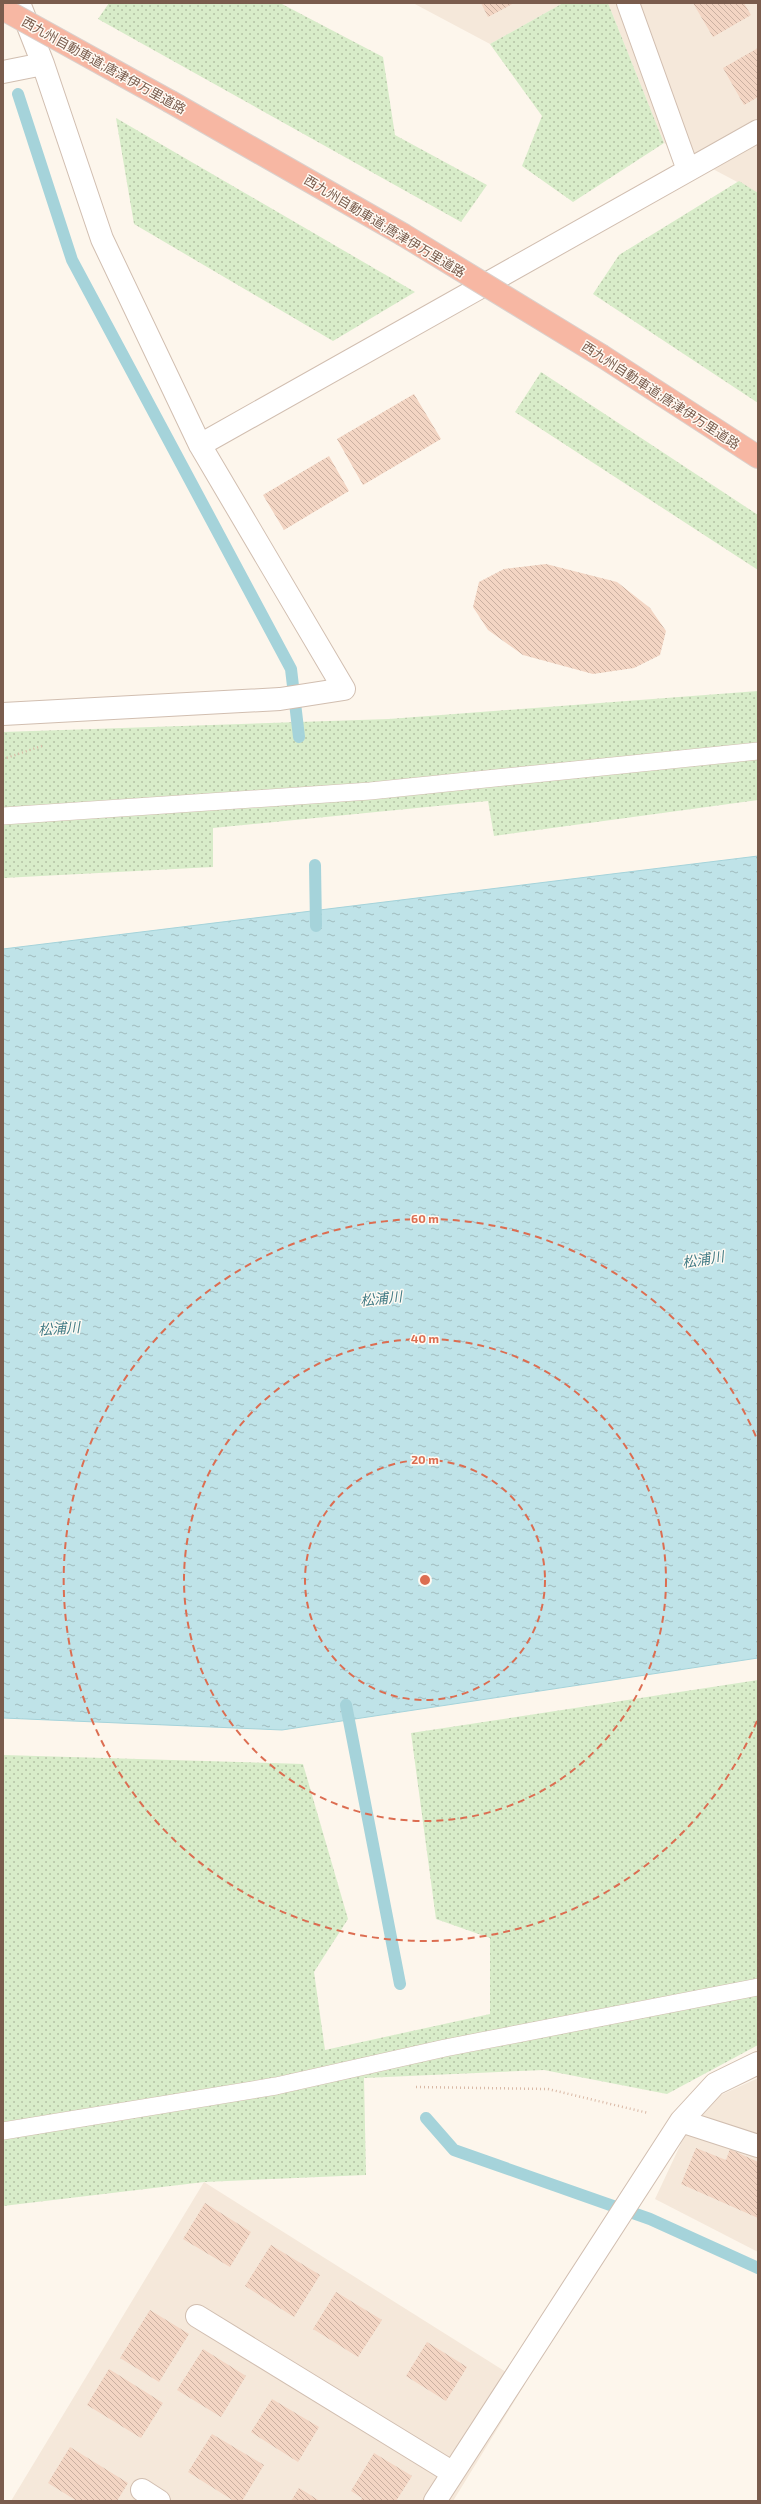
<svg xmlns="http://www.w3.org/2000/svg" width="761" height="2504" font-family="'Exo 2','Noto Sans JP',sans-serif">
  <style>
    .residential { fill: #f5e8da }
    .grass { fill: url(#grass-dots) }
    .water { fill: url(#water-ripples); stroke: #a5d3da }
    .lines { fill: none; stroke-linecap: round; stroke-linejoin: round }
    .stream { stroke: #a5d3da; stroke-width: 12 }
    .building { fill: url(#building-back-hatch) }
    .service-casing { stroke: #d1beb0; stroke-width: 18 }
    .minor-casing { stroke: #d1beb0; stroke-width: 24 }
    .motorway-casing { stroke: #dad1cd; stroke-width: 24 }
    .path { stroke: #d9b8a5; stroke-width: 2.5; stroke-dasharray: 1 3; stroke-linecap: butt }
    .service { stroke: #fff; stroke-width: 17 }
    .minor { stroke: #fff; stroke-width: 22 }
    .motorway { stroke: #f7b7a3; stroke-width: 22 }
    .motorway-bridge-casing { stroke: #dad1cd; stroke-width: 24; stroke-linecap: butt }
    .motorway-bridge { stroke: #f7b7a3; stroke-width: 22 }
    .ring { fill: none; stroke: #dc6d51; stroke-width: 2; stroke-dasharray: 7 5 }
    .labels { text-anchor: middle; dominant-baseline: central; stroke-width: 3; stroke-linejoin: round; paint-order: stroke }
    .street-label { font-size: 13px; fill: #7a5c4d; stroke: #fffaf3 }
    .water-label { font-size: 14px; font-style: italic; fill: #437c86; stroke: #fffaf3 }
    .centre { fill: #dc6d51; stroke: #fffaf3; stroke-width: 2 }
    .ring-label { font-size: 12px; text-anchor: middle; font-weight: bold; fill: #dc6d51; stroke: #fffaf3; stroke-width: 3; stroke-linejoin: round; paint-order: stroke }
  </style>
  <defs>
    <pattern id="grass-dots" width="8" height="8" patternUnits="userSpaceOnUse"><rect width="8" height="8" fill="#d8ecc9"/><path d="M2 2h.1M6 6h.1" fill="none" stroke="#b4c2a5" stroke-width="1.8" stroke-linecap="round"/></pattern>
    <pattern id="water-ripples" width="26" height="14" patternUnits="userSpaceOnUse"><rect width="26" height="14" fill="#bfe3e8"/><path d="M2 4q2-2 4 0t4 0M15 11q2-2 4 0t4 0" fill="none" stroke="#a0bbbe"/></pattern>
    <pattern id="building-back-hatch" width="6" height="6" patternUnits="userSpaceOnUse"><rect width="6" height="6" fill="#f3d5c3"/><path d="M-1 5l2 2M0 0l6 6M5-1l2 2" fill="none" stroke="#cab0a1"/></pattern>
  </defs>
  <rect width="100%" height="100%" fill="#fdf6ec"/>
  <path class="residential" d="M413 3H563L490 44Z
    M608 3H758V193L664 143Z
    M758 2078V2252L655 2199 699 2105Z
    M204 2182 525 2384 453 2501H11Z"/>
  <path class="grass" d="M109 3H280L383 57 395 135 487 185 461 222 98 19Z
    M563 3H608L664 143 573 202 522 166 542 116 490 44Z
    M116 118 415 292 333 341 134 224Z
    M739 181 758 193V403L593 294 619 255Z
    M541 372 758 515V570L515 412Z
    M758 691V800L494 836 488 801 213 828V867L3 878V732L389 719Z
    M758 1680V2045L667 2094 544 2070 364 2078 366 2175 204 2182 3 2206V1755L303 1764 348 1919 314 1972 325 2050 490 2014V1938L436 1919 411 1733Z"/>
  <path class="water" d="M758 856V1658L282 1730 3 1718V949Z"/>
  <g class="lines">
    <path class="stream" d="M18 94 72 260 291 669 299 737
      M315 865 316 926
      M346 1705 400 1984
      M426 2118 454 2150 650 2219 758 2268"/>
  </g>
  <path class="building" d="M481 3H514L488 17Z
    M693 3H744L751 15 713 37Z
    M758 48V97L744 105 723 68Z
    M414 394 441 439 363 485 337 439Z
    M329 456 349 491 284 530 263 495Z
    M546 564 617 582 650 608 666 631 660 655 634 668 593 674 523 655 488 630 473 607 479 582 504 569Z
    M696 2148 726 2160 730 2149 758 2162V2218L681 2184Z
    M205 2203 251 2232 230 2267 183 2239Z
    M271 2245 320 2275 294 2317 245 2286Z
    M336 2292 382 2320 358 2357 313 2329Z
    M150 2310 189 2334 159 2382 120 2358Z
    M427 2342 467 2367 446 2401 406 2376Z
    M203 2349 246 2376 221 2417 177 2390Z
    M109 2369 163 2403 141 2438 87 2405Z
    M272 2399 319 2427 298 2462 251 2432Z
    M212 2434 264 2465 242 2501H234L188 2472Z
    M70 2447 128 2483 117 2501H77L48 2483Z
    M374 2453 412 2476 396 2501H360L362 2498 351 2491Z
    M299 2488 320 2501H291Z"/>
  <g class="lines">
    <g class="service-casing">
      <path id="service" d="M3 816 370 791 758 751
        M3 2131 276 2086 445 2048 758 1987"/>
    </g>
    <g class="minor-casing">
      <path id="minor" d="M628 3 688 170
        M3 72 43 64
        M200 445 758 131
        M3 714 280 699 344 689 200 445 102 239 43 64 19 3
        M681 2121 758 2146
        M197 2316 453 2473
        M142 2490 159 2501
        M435 2501 681 2121 715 2084 758 2063"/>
    </g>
    <g class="motorway-casing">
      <path id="motorway" d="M171 102 402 234
        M602 356 758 457"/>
    </g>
    <path class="path" d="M3 759 42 746
      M416 2087 548 2089 648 2113"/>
    <use href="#service" class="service"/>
    <use href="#minor" class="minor"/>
    <use href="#motorway" class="motorway"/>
    <g class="motorway-bridge-casing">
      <path id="motorway-bridge" d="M3 9 171 102
        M402 234 602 356"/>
    </g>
    <use href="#motorway-bridge" class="motorway-bridge"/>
  </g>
  <g class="ring">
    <circle cx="425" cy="1580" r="120"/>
    <circle cx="425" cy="1580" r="241"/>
    <path d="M757 1721A361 361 0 1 1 757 1439"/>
  </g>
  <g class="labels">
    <g class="street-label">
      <text transform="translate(104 65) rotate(29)">西九州自動車道;唐津伊万里道路</text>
      <text transform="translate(385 226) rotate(31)">西九州自動車道;唐津伊万里道路</text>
      <text transform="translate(661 395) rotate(33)">西九州自動車道;唐津伊万里道路</text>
    </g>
    <g class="water-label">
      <text transform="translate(703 1259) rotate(-9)">松浦川</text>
      <text transform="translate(381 1298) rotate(-6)">松浦川</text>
      <text transform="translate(59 1328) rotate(-4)">松浦川</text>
    </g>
  </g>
  <circle cx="425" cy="1580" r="6" class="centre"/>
  <g class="ring-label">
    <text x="425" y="1223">60 m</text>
    <text x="425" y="1343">40 m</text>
    <text x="425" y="1464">20 m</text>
  </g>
  <rect width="761" height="2504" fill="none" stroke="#7a5c4d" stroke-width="8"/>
</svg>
